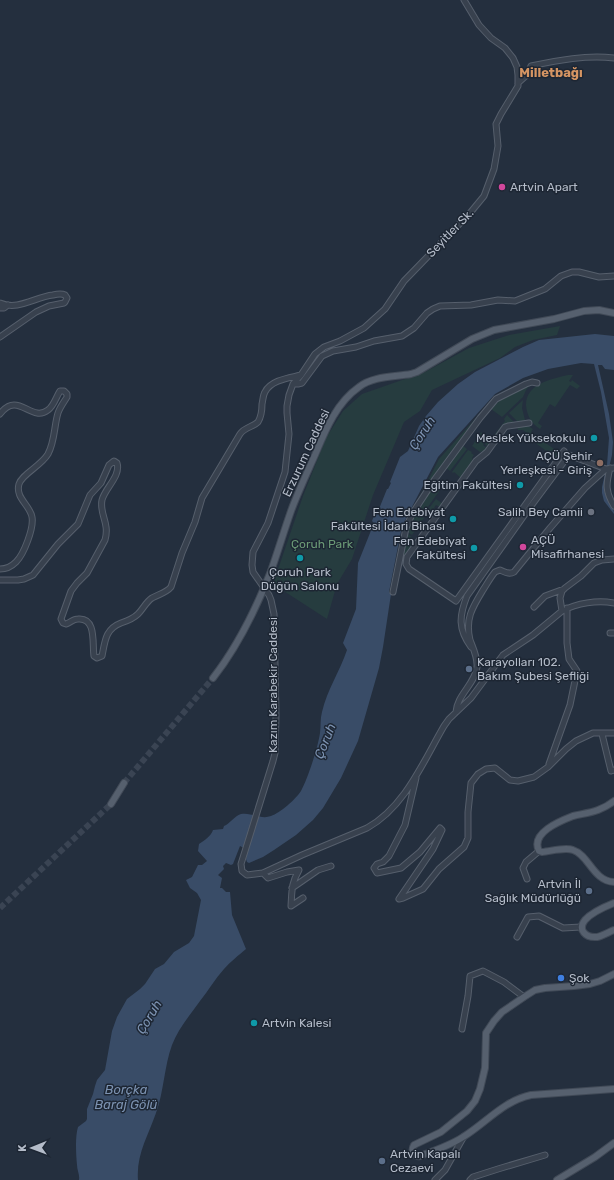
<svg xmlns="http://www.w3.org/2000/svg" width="614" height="1180" font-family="Rubik,sans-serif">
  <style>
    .green { fill: #263c3f }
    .water { fill: #394c67 }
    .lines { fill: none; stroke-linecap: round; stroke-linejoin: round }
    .major-tunnel { stroke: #3a4453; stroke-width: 6; stroke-dasharray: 6 3; stroke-linecap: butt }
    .minor-casing { stroke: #565f6c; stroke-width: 7 }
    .major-casing { stroke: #414a57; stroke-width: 8 }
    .minor { stroke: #38414e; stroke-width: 5 }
    .major { stroke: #56606e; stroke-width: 6 }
    .hotel-dot { fill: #d1479c; stroke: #1d2633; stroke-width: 1.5 }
    .culture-dot { fill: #0f9aa8; stroke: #1d2633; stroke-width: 1.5 }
    .education-dot { fill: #8d6e63; stroke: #1d2633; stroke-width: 1.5 }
    .worship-dot { fill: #6b7280; stroke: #1d2633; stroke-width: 1.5 }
    .service-dot { fill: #5c6f8a; stroke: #1d2633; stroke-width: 1.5 }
    .shop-dot { fill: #3f7fe0; stroke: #1d2633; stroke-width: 1.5 }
    .labels { text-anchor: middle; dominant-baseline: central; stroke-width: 3; stroke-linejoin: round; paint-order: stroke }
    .poi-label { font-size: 12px; fill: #b4bcc9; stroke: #1d2633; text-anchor: end }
    .street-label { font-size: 12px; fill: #b4bcc9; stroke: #1d2633 }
    .park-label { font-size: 12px; fill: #6b9a76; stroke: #1d2633 }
    .neighbourhood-label { font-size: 13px; font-weight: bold; fill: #d59563; stroke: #1d2633 }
    .water-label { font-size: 13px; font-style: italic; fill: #7c92b1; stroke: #1d2633 }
  </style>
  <rect width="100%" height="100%" fill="#242f3e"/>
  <path class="green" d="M560 326 557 335 533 340 515 347 500 358 432 390 420 411 404 422 373 495 352 559 337 584 327 619 273 584 303 496 326 438 343 411 362 394 425 372 469 348 509 335Z
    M568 375H573L569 381 571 382 572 380 580 386 577 389 570 385 555 407 550 404 538 423 542 426 540 429C531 423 527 416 526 405 526 384 551 379 568 375Z
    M530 385 526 390 523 397 502 417 491 409C502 397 515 390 530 385Z
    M523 400 522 408 525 420V421L518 422 509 413Z
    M483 410 417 502 439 459Z
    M507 415 515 423 505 425 487 446 485 444 489 438 491 439 505 421 504 419Z
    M528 426 533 429 531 432 536 436 532 441 527 437V433L523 430H518L517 427Z
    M481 432 488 438 483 445 487 448 484 451 480 452 472 446Z
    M537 437 560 453 556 459 552 456V455L534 442Z
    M462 445 467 449 450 471 446 468Z
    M468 450 472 452 471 453 474 455 472 458 473 461 461 478 454 472 453 473 452 472Z
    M433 485 440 490 425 511 419 506Z
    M436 499 443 504 440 507 436 505 434 508 438 511 434 517 426 512Z
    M416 512 424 518 412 535 406 531Z
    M406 532 416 541 405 557H401Z"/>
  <path class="water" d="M595 334 614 336V370L605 369 602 365H598L609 414 613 442 612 455 604 488C605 500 614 504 614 514L604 501 602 493V487L607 465 609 438 601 392 594 364 581 363 548 369 523 378 495 394 438 457 402 526 389 592 391 594 383 647 379 668 358 741 341 778 323 808 313 820 296 835 274 850 263 857 249 863 247 862 246 859 248 850 240 846 233 864 231 865 226 863 223 866 224 869 218 875 222 878 220 888H222L226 892H230L232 915 246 949C239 955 230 962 224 969 215 979 208 991 200 1001 190 1015 178 1029 172 1045 164 1067 164 1091 156 1113 148 1136 136 1155 138 1180H79C80 1175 77 1170 77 1165 76 1154 75 1137 78 1127L86 1121 87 1119V1109L93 1094 95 1086 97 1080 105 1070 112 1031 117 1017 127 999 140 989 145 984 155 969 164 964 174 952 189 943 194 936 201 900 197 893 190 888 186 880 192 877 198 865H202L207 861 198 851 199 844C205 840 211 836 213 830L223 829 224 826C230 824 234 816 241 814 251 812 261 820 271 816 280 813 296 799 301 791 308 778 318 747 320 733 321 726 320 719 322 712 327 690 340 671 347 650L343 643 356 609 358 563 374 523 372 521 375 513 377 514 387 489H388L391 483 390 482 400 457 408 451 419 426 426 416 438 402 458 384 475 372 523 347 539 340Z"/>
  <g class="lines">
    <path class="major-tunnel" d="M124 783 213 678
      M0 908 111 804"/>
    <g class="minor-casing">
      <path id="minor" d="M464 0 479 25 491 38 505 48 513 58 517 67 518 75V86L501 114 496 124 498 146 494 169 484 196 470 213 404 281 385 309 364 328 340 341 324 347 315 354 301 375 293 384 289 395 287 406V413L289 434 285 472 268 523 253 552 252 565 253 572 269 595 271 600 274 614 276 716 275 753 273 761 241 864 242 871 247 875 263 873 302 855 367 828C405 807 423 762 444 726L449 719 471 698 503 655 533 635 562 611C577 603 597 600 614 603
        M518 83 527 75 531 66C559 60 586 55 614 58
        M0 303C18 311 35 297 53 295 57 294 61 293 65 295L67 298 65 302 64 303 49 306 36 312 0 337
        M0 308H4L8 305
        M293 384H298L302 383 322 356 333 351 356 347 374 341 402 336 414 328 427 313 433 309 440 306 471 305 498 300 515 301 545 289 561 276 572 272H579L599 277 614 276
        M0 414C18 390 31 423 48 410 54 406 56 397 60 391H64L67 394V397C64 402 60 407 58 413 54 426 55 441 48 454 41 466 22 474 19 484 15 498 30 505 32 517 34 528 24 554 16 562 12 566 6 569 0 569
        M529 423 508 426 505 427 487 452 476 461 407 557 406 564 409 569 456 601 564 451
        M610 468C606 484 605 491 614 506
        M0 580H18L24 579 33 575 58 544 78 524 90 495 101 483 109 465 114 461 117 463C121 476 105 488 102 500 99 514 110 523 105 540L87 573 77 583 71 591 61 619 63 623 66 624C70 623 73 619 78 619 97 617 92 645 94 656L97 658 102 656C105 642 105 629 121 623 127 621 133 619 138 614 143 609 146 602 152 598 159 594 166 593 171 587L182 553 195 522 202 498 240 434C245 427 253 427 258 422 261 417 262 410 262 404 263 400 263 395 265 392 271 380 289 378 301 375
        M393 592 406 528 412 514 435 479 480 418 496 399 526 384 532 382 537 383
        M534 607 545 596 564 589
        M562 611 560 598 562 591 565 588 581 576 594 563 602 560 614 559
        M610 633H614
        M471 647C458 629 459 616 467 596L528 510 569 455 606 469
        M456 712C457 695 475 684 477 667 478 658 473 648 470 640 465 619 472 608 483 590 487 584 490 578 495 572L500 570C505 572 509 575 514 572L550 528 585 488 606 469 614 468
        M602 734 611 771 614 770
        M549 764 570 705 577 671 569 659 567 643V608
        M416 778 405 825 389 856 383 862 377 864 374 868 377 873 401 868 420 852 440 828 442 830 433 849 399 899 403 898 423 889 439 869 464 847 468 838V812L471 783 478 774 486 769 495 768 510 780 518 781 534 777 548 767 566 749 576 741 593 733H614
        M263 873 268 878 287 872 299 870C291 884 292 891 291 906L303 898
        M527 879 523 868 526 862 539 851
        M292 888 318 870 331 866
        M517 937 528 917 539 916 563 928 581 927
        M462 1029 468 996 470 976 483 971 504 982 524 997
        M435 1180 445 1170 463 1138
        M470 1180 473 1177 498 1169 545 1155"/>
    </g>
    <g class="major-casing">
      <path id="major" d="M213 678C238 646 256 609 271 571 278 551 284 531 291 511 298 492 307 473 315 455 325 431 336 403 359 387 373 376 394 377 411 374L417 372 472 339 494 330 554 319 584 311 599 310 614 313
        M614 801C609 805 603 808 598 810 590 813 581 814 573 816 560 821 530 833 539 851L542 852C552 851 565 847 573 850 589 855 593 881 614 882
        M111 804 124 783
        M614 903C604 907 592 912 585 920 577 930 586 938 597 937 602 936 609 932 614 930
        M614 974 600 981 590 984 574 986 545 988 535 990 524 997 502 1012 494 1021 486 1033 485 1068 480 1089 475 1101 467 1111 441 1132 414 1145C411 1150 413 1157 420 1156 434 1151 451 1145 463 1137 486 1123 503 1101 531 1095L614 1089
        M557 1180 595 1157 614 1143"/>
    </g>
    <use href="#minor" class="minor"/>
    <use href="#major" class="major"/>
  </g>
  <g class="hotel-dot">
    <circle cx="502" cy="187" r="4"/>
    <circle cx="523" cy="547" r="4"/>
  </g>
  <g class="culture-dot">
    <circle cx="594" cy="438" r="4"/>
    <circle cx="520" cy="485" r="4"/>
    <circle cx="453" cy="519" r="4"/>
    <circle cx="474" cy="548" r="4"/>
    <circle cx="300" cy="558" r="4"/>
    <circle cx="254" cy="1023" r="4"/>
  </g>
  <circle class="education-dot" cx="600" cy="463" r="4"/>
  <circle class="worship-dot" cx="591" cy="512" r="4"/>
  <g class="service-dot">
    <circle cx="469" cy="669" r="4"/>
    <circle cx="589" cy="891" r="4"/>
    <circle cx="382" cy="1161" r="4"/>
  </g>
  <circle class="shop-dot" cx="561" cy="978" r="4"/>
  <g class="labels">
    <g class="poi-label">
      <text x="510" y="187" text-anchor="start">Artvin Apart</text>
      <text x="586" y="438">Meslek Yüksekokulu</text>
      <text x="592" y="456">AÇÜ Şehir<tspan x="592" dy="14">Yerleşkesi - Giriş</tspan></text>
      <text x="512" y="485">Eğitim Fakültesi</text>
      <text x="445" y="512">Fen Edebiyat<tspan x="445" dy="14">Fakültesi İdari Binası</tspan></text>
      <text x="583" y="512">Salih Bey Camii</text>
      <text x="531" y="540" text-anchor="start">AÇÜ<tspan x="531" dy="14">Misafirhanesi</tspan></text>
      <text x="466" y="541">Fen Edebiyat<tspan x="466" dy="14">Fakültesi</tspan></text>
      <text x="300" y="572" text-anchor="middle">Çoruh Park<tspan x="300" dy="14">Düğün Salonu</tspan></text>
      <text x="477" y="662" text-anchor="start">Karayolları 102.<tspan x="477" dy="14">Bakım Şubesi Şefliği</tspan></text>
      <text x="581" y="884">Artvin İl<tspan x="581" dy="14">Sağlık Müdürlüğü</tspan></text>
      <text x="569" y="978" text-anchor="start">Şok</text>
      <text x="262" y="1023" text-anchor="start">Artvin Kalesi</text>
      <text x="390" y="1154" text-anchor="start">Artvin Kapalı<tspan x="390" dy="14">Cezaevi</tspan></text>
    </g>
    <g class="street-label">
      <text transform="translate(450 233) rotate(-46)">Seyitler Sk.</text>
      <text transform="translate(306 453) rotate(-65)">Erzurum Caddesi</text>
      <text transform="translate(273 685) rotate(-90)">Kazım Karabekir Caddesi</text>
    </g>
    <g class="park-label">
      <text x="322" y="544">Çoruh Park</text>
    </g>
    <g class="neighbourhood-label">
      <text x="551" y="72">Milletbağı</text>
    </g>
    <g class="water-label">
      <text transform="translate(422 433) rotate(-57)">Çoruh</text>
      <text transform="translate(325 741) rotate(-68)">Çoruh</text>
      <text transform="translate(149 1017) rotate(-59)">Çoruh</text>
      <text x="126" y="1089">Borçka<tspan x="126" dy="15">Baraj Gölü</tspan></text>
    </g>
  </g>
  <g transform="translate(32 1148) rotate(269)" stroke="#1d2633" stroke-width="3" paint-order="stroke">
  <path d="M0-3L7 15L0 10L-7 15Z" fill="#b4bcc9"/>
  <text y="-6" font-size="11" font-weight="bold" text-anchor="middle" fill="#b4bcc9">K</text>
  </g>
</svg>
